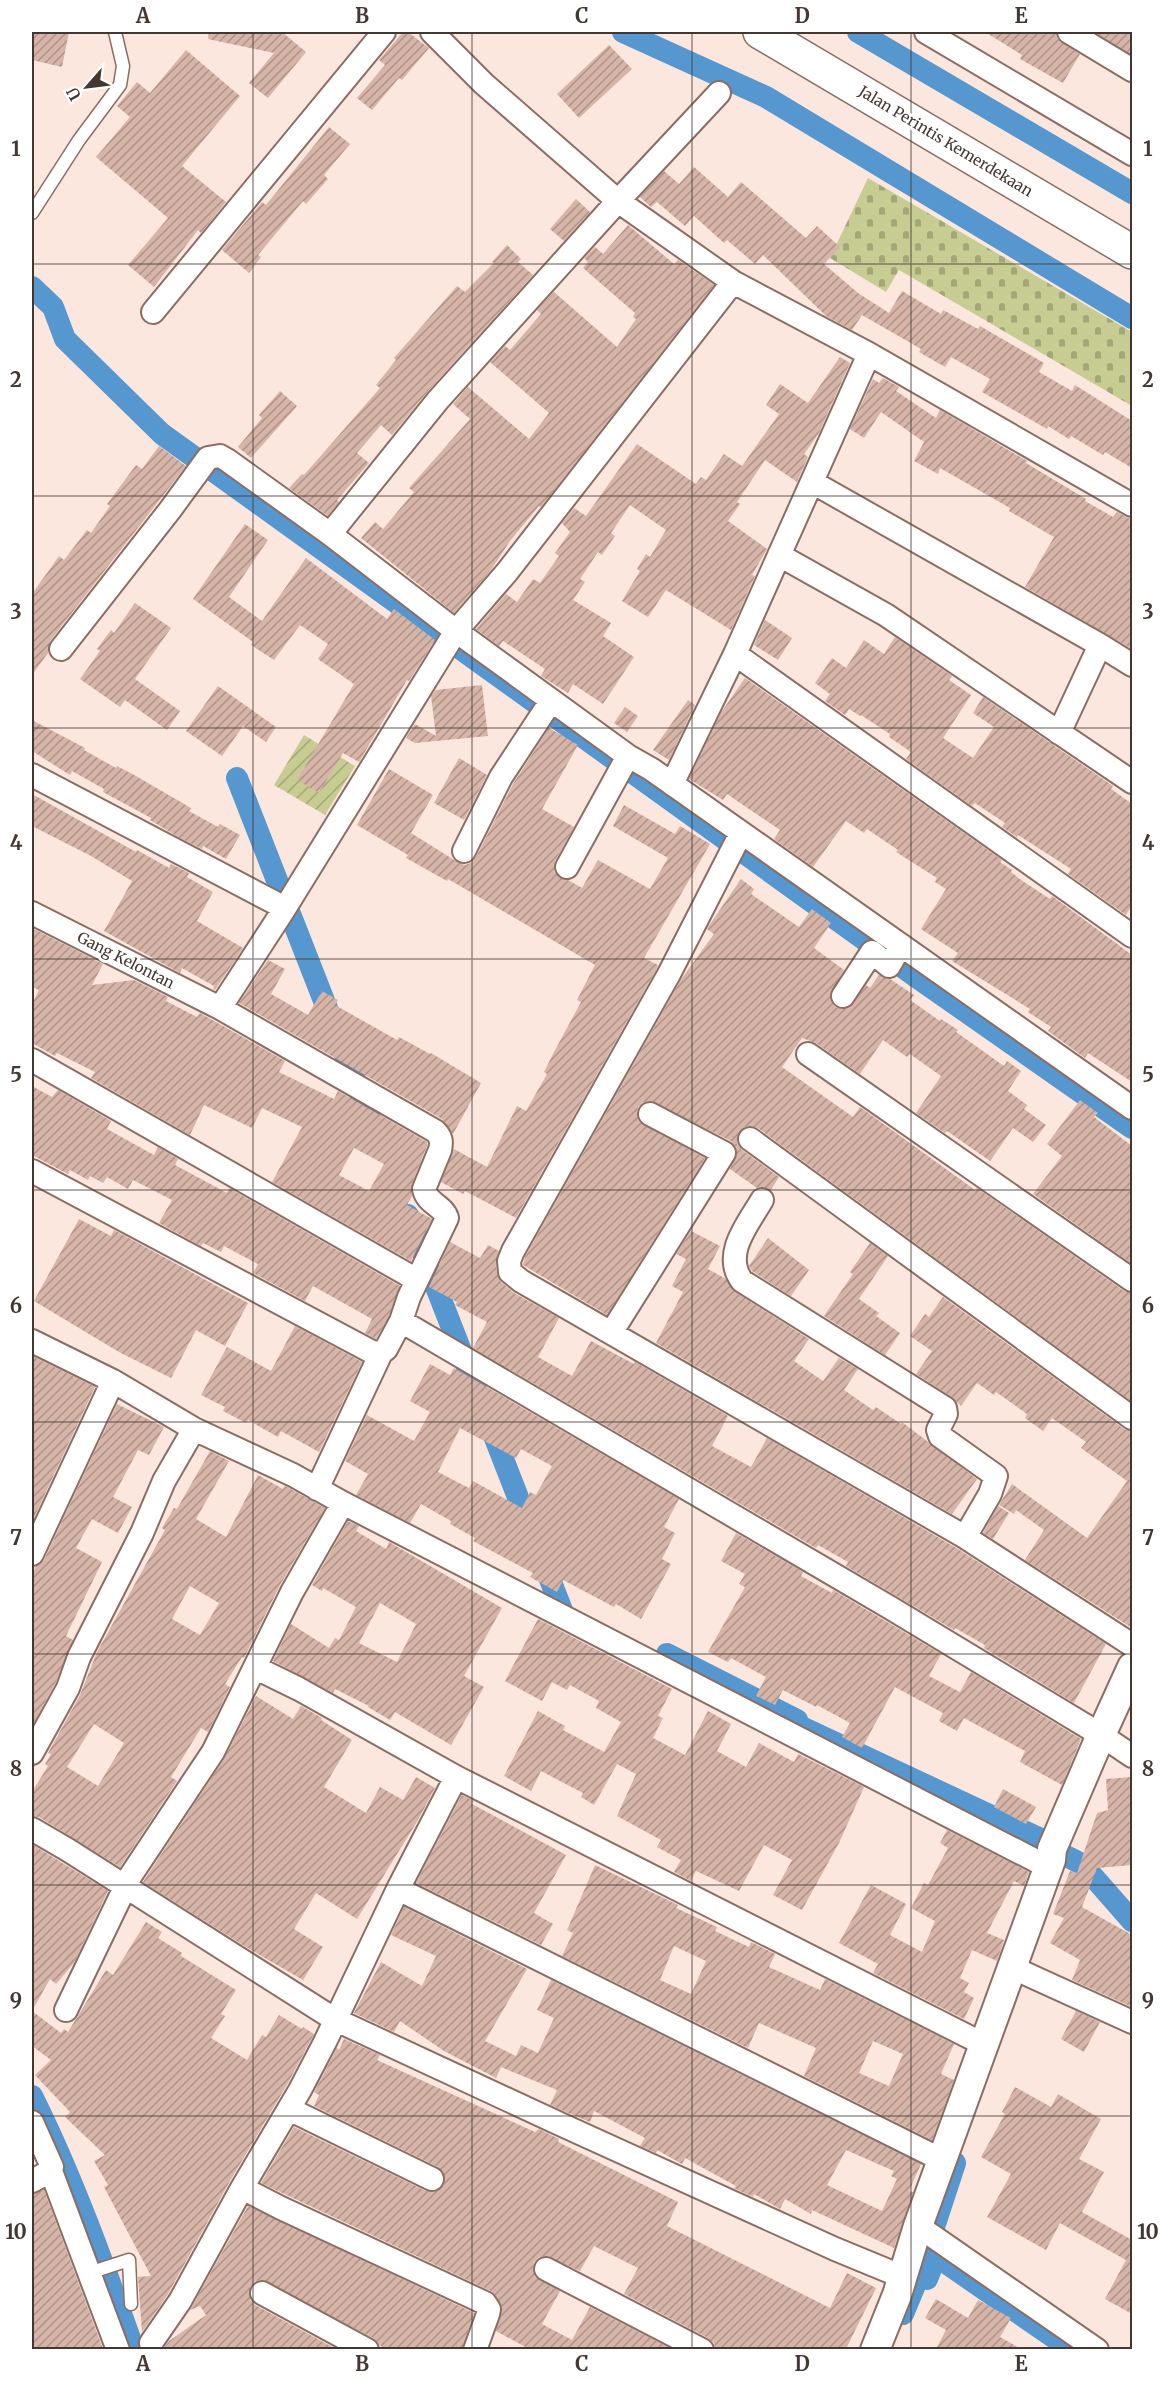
<svg xmlns="http://www.w3.org/2000/svg" width="1164" height="2381" font-family="Merriweather,serif">
  <style>
    .cemetery { fill: url(#cemetery-stones) }
    .garden { fill: url(#garden-furrows) }
    .lines { fill: none; stroke-linecap: round; stroke-linejoin: round }
    .canal { stroke: #5697d0; stroke-width: 22 }
    .building { fill: url(#building-hatch); fill-rule: evenodd }
    .service-casing { stroke: #8c6d62; stroke-width: 15 }
    .minor-casing { stroke: #8c6d62; stroke-width: 26 }
    .tertiary-casing { stroke: #8c6d62; stroke-width: 32 }
    .trunk-casing { stroke: #8c6d62; stroke-width: 36 }
    .service { stroke: #fff; stroke-width: 12 }
    .minor { stroke: #fff; stroke-width: 22 }
    .tertiary { stroke: #fff; stroke-width: 28 }
    .trunk { stroke: #fff; stroke-width: 33 }
    .grid { fill: none; stroke: #443631; stroke-width: 1.5; stroke-opacity: 0.55 }
    .labels { text-anchor: middle; dominant-baseline: central; stroke-width: 6; stroke-linejoin: round; paint-order: stroke }
    .street-label { font-size: 15px; fill: #443631; stroke: #fff }
    .neatline { fill: none; stroke: #443631; stroke-width: 2 }
    .grid-label { font-size: 20px; text-anchor: middle; font-weight: bold; fill: #443631 }
  </style>
  <defs>
    <pattern id="cemetery-stones" width="16" height="16" patternUnits="userSpaceOnUse" patternTransform="scale(1.5)"><rect width="16" height="16" fill="#c7cd92"/><path d="M2 7V4a2 2 0 0 1 4 0v3zM10 15v-3a2 2 0 0 1 4 0v3z" fill="#a3a778"/></pattern>
    <pattern id="garden-furrows" width="10" height="10" patternUnits="userSpaceOnUse" patternTransform="scale(1.5)"><rect width="10" height="10" fill="#c7cd92"/><path d="M-1 1l2-2M0 10L10 0M9 11l2-2" fill="none" stroke="#a3a778"/></pattern>
    <pattern id="building-hatch" width="6" height="6" patternUnits="userSpaceOnUse" patternTransform="scale(1.5)"><rect width="6" height="6" fill="#d6b4a7"/><path d="M-1 1l2-2M0 6l6-6M5 7l2-2" fill="none" stroke="#af9389"/></pattern>
  </defs>
  <rect width="100%" height="100%" fill="#fce7df"/>
  <path class="cemetery" d="M868 178 1132 332V406L899 270 886 292 830 258Z"/>
  <path class="garden" d="M304 735 355 766 325 815 274 785Z"/>
  <g class="lines">
    <path class="canal" d="M623 32 766 97 1132 318
      M858 32 1132 193
      M32 287 53 307 65 339 162 434 915 976 1132 1128
      M237 778 376 1134
      M408 1215 565 1618 576 1623
      M667 1654 797 1720
      M780 1717 1060 1848 1059 1856
      M1048 1847 1082 1864 1132 1921
      M32 2096C72 2176 104 2265 134 2350
      M927 2279 936 2256 1072 2350
      M903 2314 915 2285 955 2163"/>
  </g>
  <path class="building" d="M32 32H69L62 67 32 60Z
    M209 32H282L306 52 268 98 249 83 274 53 208 39Z
    M403 32H408L429 48 402 80 399 78 372 110 357 98 385 65 379 60Z
    M985 32H1056L1057 38 1062 43 1080 54 1063 83 1020 59 1022 55Z
    M1094 32H1132V55Z
    M609 45 632 69 579 118 557 94Z
    M186 50 240 96 182 166 226 202 201 233 198 230 154 287 128 265 168 218 96 157 130 117 117 106 137 82 150 93Z
    M329 127 350 144 324 175 328 179 306 204 303 201 258 255 261 257 249 273 222 250 262 202 266 205Z
    M694 167 728 197 741 182 806 238 817 226 840 247 824 264 858 293 889 313 902 291 941 314 943 310 978 329 980 326 1044 363 1039 372 1072 391 1075 385 1132 421V468L1105 452 1103 455 1071 436 1069 439 1048 426 1047 429 982 392 990 379 951 357 945 367 919 352 921 349 862 315 852 330 826 316 763 255 755 264 727 240 724 243 694 216 685 226 657 202 651 207 640 197 664 171 679 184Z
    M576 199 590 212 564 241 550 229Z
    M628 225 674 264 678 260 714 285 541 507 539 506 510 541 491 570 454 613 361 538 375 522 383 529 414 492 409 488 470 419 453 404 468 387 529 439 549 413 490 362 505 346 510 350 541 314 537 310 554 292 617 347 636 319 633 317 635 313 583 268 588 262 584 258 595 247 603 254Z
    M507 245 521 259 518 262 533 275 428 391 392 435 381 425 357 453 369 463 337 500 339 502 328 516 289 488 302 474 304 475 380 388 376 385 396 360 394 358 457 286 465 292 494 263 492 262Z
    M840 357 850 363 819 433 804 454 808 457 797 482 765 460 737 502 740 504 728 521 767 549 752 575 755 576 731 630 666 590 648 617 622 601 640 571 637 569 646 554 650 557 666 530 630 505 611 533 615 536 602 555 598 552 580 579 585 582 573 600 611 623 603 636 634 657 603 704 573 684 568 693 541 676 545 669 503 641 499 646 476 629 506 594 517 602 533 579 540 583 559 556 555 553 570 532 562 523 574 508 586 516 637 444 696 484 701 477 706 480 724 454 742 466 779 414 766 405 780 384 808 403Z
    M883 378 899 387 896 391 936 418 940 410 1027 461 1026 463 1086 499 1085 501 1113 517 1117 512 1132 520V649L1025 587 1054 537 1009 511 1010 508 940 468 938 474 914 461 924 442 881 412 864 438 850 429 873 379 879 383Z
    M280 391 297 406 251 458 238 447 262 418 259 415Z
    M159 446 186 466 50 641 48 653 32 675V594L59 556 64 560 87 530 91 533 110 506 107 504 136 465 142 469Z
    M245 524 268 540 229 597 262 621 306 558 387 619 394 609 435 640 409 681 407 680 359 762 343 753 319 793 297 780 354 684 318 659 328 644 300 625 274 660 251 645 253 642 193 599Z
    M135 603 171 628 135 679 180 711 167 730 125 700 120 707 80 679 100 651 97 649 111 630 114 633Z
    M765 620 792 638 778 660 754 645Z
    M895 637 952 676 949 680 971 695 943 738 973 758 994 727 973 713 983 697 1113 786 1111 789 1132 804V905L1126 915 1068 874 1071 869 1018 835 1017 837 1002 827 1005 823 975 803 972 806 906 759 911 752 889 737 890 734 861 715 860 716 849 709 845 715 825 701 830 694 815 683 832 658 846 668 864 640 884 654Z
    M745 678 1002 860 1000 862 1012 870 1011 872 1021 880 1050 899 1052 896 1132 955V1082L1088 1053 1085 1058 1048 1031 1051 1027 1028 1012 1030 1009 952 961 958 953 921 929 946 889 935 882 937 878 896 852 898 850 867 829 864 833 846 821 813 867 774 839 780 830 727 794 723 800 689 779 722 711Z
    M482 685 488 736 415 743 406 738 415 724 436 736 431 696 436 690Z
    M218 686 276 727 266 742 243 726 222 756 186 731Z
    M688 700 695 705 669 760 653 750Z
    M625 707 638 716 627 732 614 723Z
    M32 720 85 748 84 750 116 768 117 766 136 776 191 808 189 811 218 827 220 824 240 835 226 859 203 846 202 849 180 838 150 820 151 818 103 792 104 789 72 771 70 775 32 751Z
    M549 728 578 745 542 809 574 827 555 861 554 872 560 878 568 880 582 888 598 860 650 889 668 858 613 826 624 805 675 834 680 826 710 844 644 958 658 965 657 968 516 1218 465 1191 463 1194 441 1182 454 1149 487 1167 517 1106 526 1111 547 1074 544 1072 554 1052 581 1002 577 1000 595 965 448 879 447 881 406 858 408 855 357 825 389 769 433 795 411 833 459 863 465 865 471 863 476 857 513 784Z
    M459 758 487 775 464 820 434 803Z
    M32 794 136 852 137 850 169 868 171 864 189 873 187 877 213 892 197 921 243 948 215 990 213 989 214 986 182 968 180 973 104 931 132 881 91 856 32 826Z
    M741 879 754 889 751 894 799 927 812 909 831 923 814 948 844 970 830 995 831 1001 835 1007 843 1009 850 1008 866 985 870 988 879 975 890 979 914 995 910 1000 940 1021 941 1019 958 1030 956 1032 1004 1066 1007 1061 1021 1071 1008 1091 1027 1105 1024 1109 1046 1125 1033 1142 1013 1128 990 1161 947 1131 945 1133 916 1113 941 1076 910 1054 907 1057 883 1040 860 1074 816 1043 802 1038 782 1067 853 1117 860 1107 975 1190 977 1188 1124 1291 1132 1293V1402L758 1128 751 1126 744 1127 739 1132 737 1144 742 1150 779 1177 771 1190 763 1187 757 1188 730 1169 737 1154 736 1147 731 1141 650 1101 643 1102 638 1107 637 1114 639 1122 705 1158 607 1315 523 1265 525 1257 682 978 714 934 707 929 708 927Z
    M32 928 103 964 92 985 134 980 168 997 166 1001 197 1017 200 1013 285 1061 279 1072 334 1099 338 1091 427 1142V1146L412 1184V1196L407 1205 432 1219 411 1261 272 1182 302 1127 262 1108 252 1128 204 1105 190 1135 91 1078 95 1072 57 1053 55 1056 32 1043V1004L39 990 32 987ZM354 1148 384 1164 369 1191 339 1175Z
    M268 960 285 969 271 994 308 1015 322 991 338 1000 335 1005 397 1040 399 1037 430 1054 431 1053 481 1083 453 1134 442 1119 239 1003Z
    M32 1086 52 1097 58 1090 111 1121 107 1129 154 1155 158 1147 178 1159 175 1165 227 1193 229 1188 400 1286 389 1316 376 1339 365 1333 372 1319 313 1286 305 1301 253 1273 258 1264 224 1246 221 1252 203 1243 201 1246 159 1223 172 1200 133 1180 128 1189 107 1177 103 1183 90 1176 88 1180 70 1170 68 1174 32 1155Z
    M1080 1100 1098 1113 1094 1117 1132 1146V1264L1033 1194 1062 1156 1047 1144Z
    M79 1219 111 1236 114 1230 248 1303 225 1346 196 1330 171 1378 119 1352 34 1301Z
    M691 1231 720 1246 708 1269 726 1279 735 1292 809 1339 794 1361 823 1381 839 1358 858 1369 844 1390 873 1410 876 1407 901 1424 902 1422 977 1479 952 1514 656 1343 683 1292 672 1286 686 1259 676 1254Z
    M768 1238 809 1270 791 1296 752 1271 749 1266Z
    M450 1242 480 1258 488 1245 499 1251 496 1262 497 1274 501 1282 514 1293 559 1318 538 1357 572 1376 591 1341 634 1364 635 1362 728 1416 712 1446 751 1467 767 1438 958 1549 1106 1644 1074 1703 984 1648 985 1645 955 1628 954 1630 846 1566 848 1562 818 1545 816 1548 473 1348 487 1322 455 1305 457 1302 429 1287Z
    M870 1243 888 1256 859 1299 879 1313 876 1316 900 1333 885 1355 824 1316 853 1274 850 1272Z
    M943 1297 1124 1429 1132 1431V1628L1025 1560 1044 1530 1016 1510 1014 1514 999 1505 1012 1484 1087 1538 1127 1481 1081 1448 1086 1442 1052 1418 1043 1431 1025 1418 1027 1414 996 1392 994 1395 977 1383 961 1406 952 1397 916 1374 932 1351 910 1336 925 1314 929 1317Z
    M295 1326 362 1362 319 1452 281 1431 278 1437 248 1420 246 1423 223 1411 225 1407 201 1395 227 1347 271 1371Z
    M32 1356 95 1387 32 1522Z
    M430 1364 450 1375 454 1368 679 1499 664 1527 675 1533 662 1559 671 1564 641 1619 616 1604 614 1607 563 1580 557 1592 530 1577 533 1573 473 1541 475 1538 450 1524 451 1521 421 1504 410 1523 356 1495 368 1474 345 1461 367 1415 414 1441 430 1412 410 1401ZM460 1428 516 1458 521 1449 552 1466 536 1495 530 1492 522 1508 473 1481 469 1488 438 1472Z
    M117 1404 164 1427 149 1455 138 1450 113 1497 132 1507 118 1533 92 1519 76 1548 102 1562 66 1636 73 1640 56 1682 32 1726V1575L36 1566 44 1560Z
    M210 1451 229 1461 196 1519 226 1537 258 1475 283 1489 285 1486 287 1487 325 1508 280 1585 244 1658 242 1657 225 1684 230 1687 208 1732 201 1728 171 1777 177 1781 120 1867 39 1817 32 1816V1792L48 1766 45 1764 51 1754 48 1753 80 1695 97 1652 165 1530 162 1528 174 1508 177 1509ZM190 1586 219 1603 200 1635 172 1619ZM94 1724 124 1743 98 1786 67 1767Z
    M998 1506 1009 1513 993 1539 983 1533Z
    M348 1521 359 1526 356 1531 386 1549 389 1542 502 1608 464 1676 484 1687 451 1745 395 1712 390 1720 368 1707 369 1706 335 1689 333 1693 273 1661 291 1624 329 1648 335 1638 339 1640 356 1607 323 1588 322 1591 312 1585ZM380 1603 416 1624 397 1662 359 1643Z
    M736 1533 803 1572 801 1576 832 1593 833 1590 941 1654 929 1676 960 1692 971 1672 1081 1739 1062 1785 1020 1762 1025 1751 964 1718 957 1731 939 1721 943 1713 895 1687 862 1748 842 1737 850 1723 817 1705 816 1707 783 1690 775 1705 756 1696 766 1677 731 1658 728 1662 708 1652 745 1587 739 1584 745 1574 721 1561Z
    M538 1619 672 1689 658 1716 663 1718 653 1738 685 1755 708 1711 731 1724 717 1751 746 1767 759 1743 794 1762 798 1754 864 1787 839 1843 802 1910 773 1895 792 1860 764 1845 739 1891 696 1871 691 1881 674 1872 681 1860 657 1847 661 1840 617 1816 636 1774 617 1764 594 1805 581 1797 583 1793 541 1771 531 1791 504 1776 538 1711 565 1726 563 1730 604 1752 621 1722 596 1708 599 1701 570 1685 567 1690 552 1682 542 1701 505 1681Z
    M256 1696 293 1719 301 1706 322 1718 321 1720 352 1740 324 1787 366 1813 380 1787 403 1800 416 1777 435 1788 418 1820 357 1919 316 1893 294 1929 323 1947 303 1980 246 1947 143 1882 224 1759Z
    M1132 1777V1865L1097 1868 1082 1907 1132 1935V2007L1072 1980 1080 1960 1050 1943 1064 1918 1053 1914 1070 1871 1077 1873 1097 1813 1108 1810 1106 1779Z
    M1003 1789 1036 1807 1026 1824 994 1807Z
    M462 1795 474 1801 472 1804 566 1855 534 1913 553 1924 541 1945 416 1883Z
    M947 1830 1029 1872 1024 1886 1014 1881 987 1933 1004 1940 997 1961 972 1950 960 1978 969 1983 964 1992 974 1998 964 2019 873 1973 878 1964 839 1943 871 1885 906 1904 890 1935 922 1952 935 1921 911 1908 924 1883 928 1885 948 1848 940 1843Z
    M33 1845 108 1891 74 1963 56 1984 50 1979 32 2011 61 2033 64 2029 68 2032 106 1970 113 1975 146 1922 162 1932 158 1938 182 1953 181 1956 236 1990 221 2014 225 2016 211 2038 247 2060 262 2035 266 2037 279 2015 302 2029 303 2027 314 2034 288 2083 230 2181 168 2294 142 2332 138 2277 151 2276 104 2187 108 2185 94 2161 105 2155 65 2117 70 2112 35 2075 51 2060 32 2046V1848Z
    M595 1865 678 1905 676 1908 717 1927 715 1931 749 1947 751 1942 775 1954 769 1967 820 1990 825 1979 954 2044 941 2074 954 2080 932 2140 804 2076 816 2048 759 2023 748 2048 562 1956 573 1933 567 1930ZM674 1946 706 1961 691 1994 660 1980ZM873 2041 903 2054 889 2086 859 2073Z
    M404 1907 527 1969 485 2041 516 2056 521 2045 538 2053 554 2018 537 2010 551 1980 921 2164 909 2191 913 2192 894 2248 812 2210 811 2214 785 2199 780 2209 754 2194 753 2197 738 2190 734 2188 736 2186 685 2158 682 2164 657 2150 656 2153 640 2146 645 2138 594 2111 590 2122 566 2112 550 2105 557 2090 501 2067 496 2078 444 2051 400 2021 394 2032 354 2013 381 1962 422 1986 436 1956 391 1935ZM846 2150 894 2171 891 2176 897 2179 882 2211 827 2185Z
    M1076 2011 1100 2022 1084 2052 1061 2039Z
    M344 2039 380 2055 377 2060 535 2132 539 2129 559 2139 558 2142 678 2202 667 2226 830 2308 847 2273 876 2288 846 2349H715L714 2343 708 2338 624 2294 638 2268 594 2246 580 2271 546 2256 539 2257 534 2262 533 2269 535 2277 560 2291 542 2324 572 2340 590 2307 672 2349H529L496 2331 502 2307 496 2296 491 2291 261 2183 294 2127 426 2191 434 2192 444 2185 445 2178 438 2167 314 2106 319 2095 314 2092 337 2048 339 2050Z
    M1015 2087 1051 2107 1058 2094 1101 2119 1079 2159 1104 2172 1082 2212 1132 2240V2314L1105 2299 1126 2260 1060 2223 1046 2250 987 2217 1011 2174 981 2157 1005 2114 1002 2112Z
    M44 2190 103 2349H32V2194Z
    M248 2206 474 2313 462 2349H384L373 2338 262 2280 255 2281 250 2287V2300L255 2305 336 2349H163L169 2341 206 2315 200 2306 190 2310Z
    M936 2299 968 2318 978 2300 1011 2318 1000 2337 1021 2349H936L946 2330 925 2318Z"/>
  <g class="lines">
    <g class="service-casing">
      <path id="service" d="M32 213 79 140 120 85 123 66 115 32
        M89 2273 129 2260 131 2304"/>
    </g>
    <g class="minor-casing">
      <path id="minor" d="M432 32 484 84 618 201 733 282 869 354 1132 505
        M926 32 1132 154
        M1069 32 1132 70
        M719 93 618 201 438 400 330 534 456 631 628 756 651 769 1132 1108
        M153 312 384 32
        M812 482 1100 645 1059 733
        M779 555 886 615 1132 782
        M1100 645 1132 665
        M61 649 170 510 208 458 220 456 227 460 330 534
        M735 654 1132 936
        M32 775 285 908
        M672 784 735 654 869 354
        M741 833 669 974 513 1251 509 1261 510 1272 521 1281 965 1537 1132 1645
        M464 851 501 777 551 701
        M567 867 628 756
        M32 913 220 1008 435 1131C441 1137 442 1141 440 1150L424 1189C427 1204 443 1205 447 1218L409 1297 401 1321 889 1607 1101 1735 1132 1756
        M843 996 872 952 889 966 901 945
        M220 1008 285 908 456 631 507 572 733 282
        M808 1054 1132 1280
        M32 1060 417 1280
        M750 1139 1132 1418
        M32 1171 372 1352 381 1353 386 1349 401 1321
        M762 1200C748 1224 722 1254 742 1281L945 1408 946 1414 938 1430 940 1436 996 1476 990 1494 965 1537
        M611 1333 724 1153 650 1114
        M32 1341 113 1381 194 1429 293 1475 343 1503 1048 1867
        M317 1489 381 1353
        M32 1554 113 1381
        M256 1668 299 1689 456 1777 983 2044
        M32 1753 68 1688 79 1657 142 1533 164 1481 194 1429
        M32 1829 68 1850 334 2019 560 2124 835 2249 903 2277
        M398 1889 942 2160
        M1011 1967 1132 2022
        M66 2010 131 1875 213 1752 292 1592 343 1503
        M289 2109 432 2179
        M32 2122 52 2167 47 2173 32 2181
        M51 2171 118 2350
        M242 2188 281 2208 485 2303 489 2309 488 2314 475 2350
        M918 2226 1097 2350
        M546 2269 702 2350
        M262 2293 367 2350
        M151 2343 180 2301 242 2188 300 2090 325 2042 398 1889 456 1777"/>
    </g>
    <g class="tertiary-casing">
      <path id="tertiary" d="M875 2350 897 2295 918 2226 1051 1860 1052 1849 1101 1735 1132 1667"/>
    </g>
    <g class="trunk-casing">
      <path id="trunk" d="M760 32 1132 252"/>
    </g>
    <use href="#service" class="service"/>
    <use href="#minor" class="minor"/>
    <use href="#tertiary" class="tertiary"/>
    <use href="#trunk" class="trunk"/>
  </g>
  <path class="grid" d="M253 32V2350M472 32V2350M692 32V2350M911 32V2350M32 264H1132M32 496H1132M32 728H1132M32 959H1132M32 1190H1132M32 1422H1132M32 1654H1132M32 1885H1132M32 2116H1132"/>
  <g class="labels">
    <g class="street-label">
      <text transform="translate(946 141) rotate(31)">Jalan Perintis Kemerdekaan</text>
      <text transform="translate(126 960) rotate(27)">Gang Kelontan</text>
    </g>
  </g>
  <rect width="1164" height="2381" fill="none" stroke="#ffffff" stroke-width="66"/>
  <g transform="translate(87 87) rotate(242)" stroke="#ffffff" stroke-width="4.5" paint-order="stroke">
  <path d="M0-4.5L10 22L0 15L-10 22Z" fill="#443631"/>
  <text y="-9" font-size="16" font-weight="bold" text-anchor="middle" fill="#443631">U</text>
  </g>
  <rect x="33" y="33" width="1098" height="2315" class="neatline"/>
  <g class="grid-label">
    <text x="143" y="23">A</text>
    <text x="362" y="23">B</text>
    <text x="582" y="23">C</text>
    <text x="802" y="23">D</text>
    <text x="1021" y="23">E</text>
    <text x="16" y="156">1</text>
    <text x="1148" y="156">1</text>
    <text x="16" y="387">2</text>
    <text x="1148" y="387">2</text>
    <text x="16" y="619">3</text>
    <text x="1148" y="619">3</text>
    <text x="16" y="850">4</text>
    <text x="1148" y="850">4</text>
    <text x="16" y="1082">5</text>
    <text x="1148" y="1082">5</text>
    <text x="16" y="1313">6</text>
    <text x="1148" y="1313">6</text>
    <text x="16" y="1545">7</text>
    <text x="1148" y="1545">7</text>
    <text x="16" y="1776">8</text>
    <text x="1148" y="1776">8</text>
    <text x="16" y="2008">9</text>
    <text x="1148" y="2008">9</text>
    <text x="16" y="2239">10</text>
    <text x="1148" y="2239">10</text>
    <text x="143" y="2371">A</text>
    <text x="362" y="2371">B</text>
    <text x="582" y="2371">C</text>
    <text x="802" y="2371">D</text>
    <text x="1021" y="2371">E</text>
  </g>
</svg>
